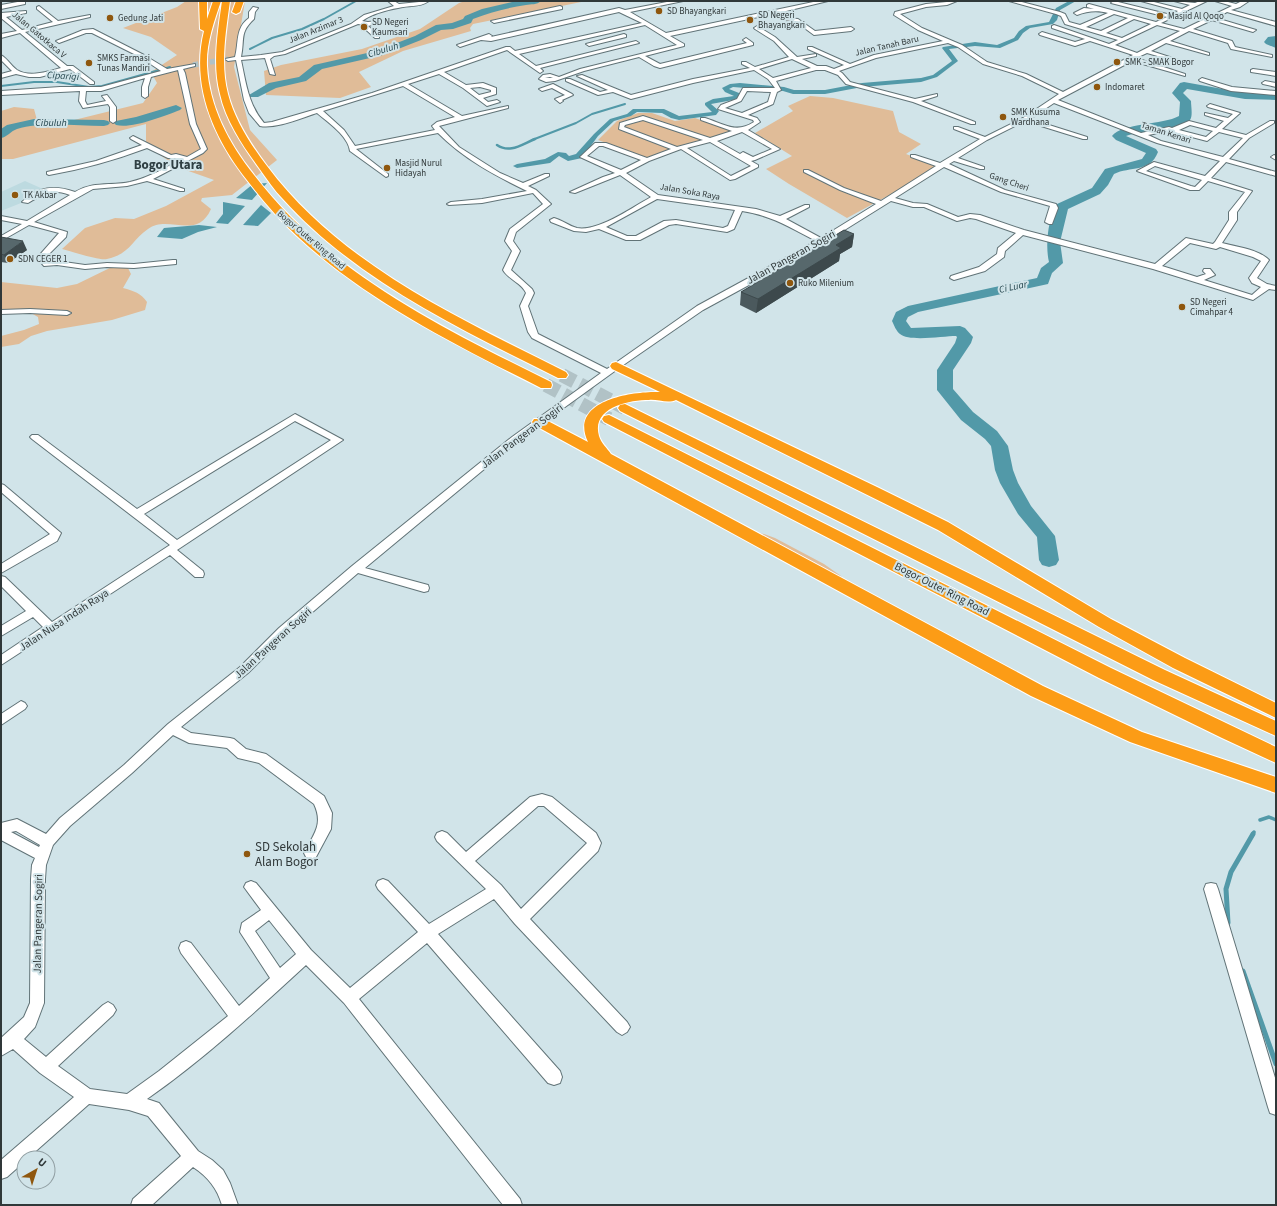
<svg xmlns="http://www.w3.org/2000/svg" width="1277" height="1206" font-family="'Source Sans 3',sans-serif">
  <style>
    .built { fill: #bddae0 }
    .green { fill: #e0bc98 }
    .water { fill: #5299a8 }
    .lines { fill: none; stroke-linecap: round; stroke-linejoin: round }
    .stream-far3 { stroke: #5299a8; stroke-width: 2 }
    .stream-far2 { stroke: #5299a8; stroke-width: 2.5 }
    .stream-far1 { stroke: #5299a8; stroke-width: 3.5 }
    .stream { stroke: #5299a8; stroke-width: 5 }
    .canal { fill: #5299a8; fill-rule: evenodd }
    .river { fill: #5299a8; fill-rule: evenodd }
    .minor-tunnel { stroke: #b1c2c6; stroke-width: 5.5; stroke-dasharray: 5.5 3; stroke-linecap: butt }
    .highway-tunnel { stroke: #b1c2c6; stroke-width: 14; stroke-dasharray: 14 6; stroke-linecap: butt }
    .minor-casing { stroke: #617377; stroke-width: 2 }
    .highway-casing { stroke: #fff; stroke-width: 2 }
    .minor { fill: #fff; fill-rule: evenodd }
    .highway { fill: #fc9c16; fill-rule: evenodd }
    .wall { fill: #4b595d }
    .shaded-wall { fill: #3d494c }
    .building { fill: #57686c; stroke: #3d494c }
    .poi-dot { fill: #8f570e; stroke: #d1e4e9; stroke-width: 1.5 }
    .labels { text-anchor: middle; dominant-baseline: central; stroke-width: 4; stroke-linejoin: round; paint-order: stroke }
    .far-poi-label { font-size: 9px; fill: #303839; stroke: #d1e4e9; text-anchor: start }
    .far-street-label { font-size: 9px; fill: #303839; stroke: #d1e4e9 }
    .far-water-label { font-size: 10px; font-style: italic; fill: #1c3e46; stroke: #d1e4e9 }
    .street-label { font-size: 11px; fill: #303839; stroke: #d1e4e9 }
    .far-district-label { font-size: 13px; font-weight: bold; fill: #2f3f43; stroke: #d1e4e9 }
    .near-poi-label { font-size: 13px; fill: #303839; stroke: #d1e4e9; text-anchor: start }
  </style>
  <rect width="100%" height="100%" fill="#d1e4e9"/>
  <path class="built" d="M25 181 43 189 22 199 26 201 1 211V192Z"/>
  <path class="green" d="M186 1H245L234 67 250 130 277 160 232 195 202 198 201 201 211 209C197 241 168 214 148 229 131 241 130 254 107 259 99 261 71 251 62 249L85 228 115 218 134 219 166 206 214 180 180 168 146 146V124L13 159H1V111L14 107 34 109 37 120 70 121 143 103 157 83 151 72 177 55 151 37 123 28 177 7Z
    M465 1H586L473 24 470 28 471 31 403 51 359 72 371 87 340 98 266 95 264 71 281 65 362 49 420 29 459 3Z
    M810 96 833 98 893 111 899 132 921 144 906 154 941 167 847 218 789 184 766 169 792 156 755 133 793 111 788 106Z
    M638 113H652L675 121 695 118 733 131 648 158 598 140 617 121Z
    M118 264 128 268 131 274 123 288C134 291 141 293 147 302L145 310 112 320 47 331 31 336 19 344 1 347V336L24 330 39 324 38 317 29 312H1V282L57 288 77 284Z
    M737 529 764 534 775 538 824 564 841 576 849 590Z"/>
  <path class="water" d="M267 183 252 200 236 198 253 184Z
    M223 202 245 206 228 224 216 223 223 214Z
    M261 205 271 213 258 226 243 225Z
    M199 225 217 227 198 232 182 239 157 237 164 228Z"/>
  <g class="lines">
    <path class="stream-far3" d="M250 49 272 38 302 29 324 19 356 1
      M1 86 34 82H57L89 87 102 86 170 67
      M532 140 576 123 592 114 625 104"/>
    <path class="stream-far2" d="M497 145C510 154 522 144 535 139"/>
    <path class="stream-far1" d="M1260 820 1269 817 1276 820
      M1252 835 1254 832"/>
    <path class="stream" d="M1228 923 1226 889 1231 872 1253 834
      M1243 971 1276 1064"/>
    <path class="canal" d="M1069 1H1076L1060 10 1057 20 1053 24 1030 28 1023 33 1018 40 1000 48 975 46 949 49 958 61 937 77 921 82 862 87 825 94H793L783 91 733 87 729 89 739 93 740 97 733 100 711 104 719 111 716 115 679 120 671 118 662 113 637 112 631 116 614 121 598 136 582 158 568 161 559 156 550 163 517 168 513 166 517 164 545 159 558 152 566 153 569 156 576 154 594 134 610 119 627 114 633 109H664L679 116 712 112 705 105V103L713 99 734 96 725 92 722 88 730 84 740 83 784 87 794 90H825L862 83 921 78 933 75 952 61 942 48 943 47 975 42 997 45 1014 38 1019 31 1026 26 1049 22 1056 8Z"/>
    <path class="river" d="M516 1H541C537 5 531 4 526 5 507 8 490 12 473 19L471 23 453 29 441 30 421 40 383 55 322 69 306 81 276 88 258 97H250L249 95 269 83 299 77 314 65 376 51 415 36 436 25 452 23 463 19 465 16 482 9Z
      M1276 36V48L1266 44 1264 42 1268 37Z
      M1184 82 1245 93 1276 94V100L1245 99 1187 89 1183 93 1191 101C1191 106 1193 116 1190 120 1181 131 1141 130 1126 136L1156 149 1158 152C1150 173 1130 166 1114 174L1108 185 1100 194 1068 209 1060 242 1063 263 1052 273 1048 284 918 312 908 317 906 321 911 328 960 326 965 328 973 337 971 343 953 370V389L973 412 997 431 1008 446 1013 470 1018 483 1031 506 1055 536 1059 560 1056 565 1049 567 1042 565 1039 560 1037 537 1018 514 1000 483 995 470 991 446 985 439 961 420 937 390V370L955 343 957 337 956 336C944 336 909 342 900 334 896 331 894 325 892 321L896 312 908 306 1037 278 1041 268 1049 262C1045 246 1048 218 1057 204L1092 188 1105 169 1142 159 1146 153 1116 140 1112 136C1122 123 1163 125 1179 116L1180 102 1172 93 1180 83Z
      M176 105 182 108 180 110C164 116 132 129 116 125L114 123 116 121 136 117Z
      M34 119 104 120 108 121 110 123 108 125 104 126C77 126 43 121 17 129 11 131 7 137 1 138V129L7 125Z"/>
    <path class="minor-tunnel" d="M193 65 228 59"/>
    <path class="highway-tunnel" d="M562 375 625 408
      M546 385 609 419"/>
    <g class="minor-casing">
      <path id="minor" d="M23 1 25 2V4L1 9V5Z
        M388 1H394L399 4 429 1C419 8 408 5 398 8 386 10 372 14 362 21L368 22 384 20V22L368 26 379 36V38H375L363 27V25L358 24 285 54 274 56 270 59 275 75 270 74 265 58 241 60C246 83 248 104 264 123L272 122 372 93 506 47H510L515 51 642 23 619 12 491 41 481 40 460 47 457 45 489 34 492 36 491 37 619 8 625 10 672 1H683L630 12 666 33 818 1H828L782 12 786 18 798 19 815 31 851 27 854 29 851 31 814 35 795 21 782 20 777 13 670 36 684 44V46L645 56 660 64 747 43 743 40 746 38 753 43V45L660 68 654 66 639 57 584 71 555 81 546 82 539 79 543 75 550 74 559 77 580 69 677 45 645 25 519 54 536 66 636 41 639 43 540 68 543 71 540 73 507 50 444 72 466 85 483 83 496 88V94L483 98 488 102 497 100 500 102 487 106 463 88 439 74 408 84 462 116 508 106V108L439 126 459 147 500 173 523 183 545 174H549V176L528 186 536 190 551 204 516 232 513 241 520 251 511 270 532 289 534 293 528 306 538 334 607 369 697 306 816 241C791 228 770 215 742 211L734 229 727 232 676 224 669 225 640 240H626L599 229 586 232 574 231 551 222 550 220 554 218C562 220 569 226 577 228 598 232 633 207 651 197L620 175 575 193 570 192 603 177 615 173 580 157 595 143H606L647 158 671 149 619 129 620 123 643 116 710 138 732 131 701 120V118H705C724 124 736 134 754 122L753 120 718 109 721 105 737 99 743 88H775L768 79 754 70 693 83 631 99 613 92 598 95 566 81V79H570L600 92 608 90 577 76 582 75 631 95 693 79 750 68 742 64V62H746L755 67 789 57 774 41 755 29 754 28 757 26 775 37 797 57 816 54V56L802 59 817 66H826L834 69 844 65 808 49V47H812L850 64 874 55 943 41 918 30 894 15 895 12 926 4 957 1 947 5 926 7 900 14 922 28 962 45 987 62 1026 74 1063 92 1133 55 1090 41 1075 46 1040 35 1039 34 1042 32 1075 42 1085 39 1052 28V26L1054 25 1109 44 1118 40 1065 24 1061 16 1056 14 1009 1H1018L1060 12 1065 14 1069 22 1080 25 1108 13C1098 10 1087 11 1077 15L1074 13 1084 8 1094 9 1087 7V5L1089 4 1156 22 1167 17 1111 3 1114 1 1171 15 1178 11 1141 1H1150L1182 9 1190 5 1174 1 1195 3 1200 1H1207L1161 23 1184 29 1232 6 1215 1H1224L1236 4 1242 1H1249L1240 7 1231 10 1276 22V26L1227 12 1216 18 1256 30 1253 32 1212 20 1193 29 1232 41 1235 47 1272 55V57L1231 49 1228 43 1189 31 1170 41 1209 53V55L1166 43 1151 51 1182 61V63L1147 53 1136 58 1185 74V76L1132 61 1058 100 1141 133 1169 127 1172 128 1189 121 1216 128 1224 121 1205 115V113L1228 118 1233 114 1208 107 1207 106 1210 104 1240 113 1222 129 1246 135 1270 121H1274V123L1249 138 1229 159 1276 172V176L1226 162 1211 178 1252 191 1237 212V220L1222 243C1237 247 1258 249 1269 260L1257 278 1267 284 1276 286V290L1269 289 1253 300 1153 269 1023 235 1005 251 1004 257 985 271 954 280 950 278 951 276 979 267 997 254 998 248 1016 233 976 219 970 218 957 221 924 207H913L891 201 806 254 703 310 619 368 518 441 365 568 428 585 429 588 428 591 424 592 358 573 287 634 248 673 181 727 191 733 230 738 234 739 246 749 266 754 324 796 332 813 331 829 316 857 311 859 306 857 304 853C313 835 324 825 314 804L259 763 238 758 227 748 189 743 173 735 132 773 70 826 53 845 46 865 45 879 44 1003 35 1027 24 1039 46 1057 103 1005 108 1002 113 1005 116 1010 113 1015 58 1066 90 1089 127 1094 159 1071 228 1016 181 953 179 948 181 943 186 941 191 943 239 1006 270 978 240 932 242 923 261 910 244 887 246 883 251 881 256 883 311 950 350 988 418 932 378 889 376 885 378 881 383 879 388 881 429 924 486 889 437 841 435 837 437 833 442 831 447 833 466 852 530 797 542 794 552 797 596 833 601 843 598 851 530 919 627 1022 630 1027 627 1032 622 1035 617 1032 515 924 494 899 438 934 560 1071 562 1077 560 1083 554 1085 548 1083 427 943 359 999 520 1199 522 1205H503L344 1003 306 965C255 1012 204 1059 147 1099L159 1103 198 1151 212 1160 223 1170 230 1183 238 1205H222C217 1188 208 1177 193 1167L152 1205H131L133 1199 181 1156 148 1116 129 1110 89 1104 28 1158H24V1162L7 1177 1 1179V1160L74 1097 40 1073 13 1049 1 1056V1038L24 1017 30 1003 31 879 32 865 35 858 1 840V823L17 819 46 834 60 818 124 765 168 724 240 667 279 628 352 566 512 437 601 373 532 338 528 332 520 306 526 293C522 283 509 280 503 270L512 251 505 241 510 229 543 204 533 193 482 203 449 205 447 204 451 202 482 199 527 191C494 175 464 159 438 133L356 149 388 174V176L386 177 350 151C348 136 329 123 317 113 301 118 276 129 260 126L249 113 244 100 236 60 228 61 225 59 235 57C239 43 235 28 249 18V12L253 7 258 8 255 12 254 19C239 33 245 39 241 57L261 55 282 52 351 24 364 15 394 6ZM1114 14 1128 18 1101 31 1086 27ZM1134 19 1151 24 1122 38 1106 33ZM1157 25 1180 31 1137 53 1115 45ZM948 43 958 47 983 64 1022 76 1059 94 1023 118 985 137 958 127H954V129L980 139 940 163 915 155H911V157L936 166 881 201 844 188 808 170H804V172L840 190 876 204 821 238 786 219 809 207V205H805L780 216 756 209 658 195 626 173 649 161 681 149 730 180 735 179 758 167V165L751 161 755 160 780 149 748 130 760 122 757 118 748 115 773 104 777 92 781 90 776 81 816 70H825L838 75 846 84 913 102 971 124H975V122L921 101 937 96V94L915 99 850 82 842 73 839 71 876 58ZM792 59 811 68 773 78 759 69ZM550 77 553 78H545ZM403 86 455 117 437 122 432 126 435 130 355 146 344 130 323 111ZM480 87 491 90V92L479 95 470 88ZM747 91 771 92 768 102 742 113 725 108 741 101ZM1054 103 1157 143 1220 161 1205 176 1154 162 1137 171 1190 190H1199L1208 181 1245 192 1229 212V220L1215 242 1213 244 1186 238 1155 264 1024 230 980 215 970 214 958 217 927 204 913 203 895 198 944 167 1001 192 1050 206 1045 222 1049 224H1052L1058 208 1056 204 1005 190 949 164 954 161 980 169H984V167L958 158 987 140 1025 121 1083 139H1087V137L1030 119ZM643 120 703 140 677 147 624 127 625 125ZM1190 125 1213 131 1206 137 1179 130ZM1169 131 1207 141 1219 132 1243 138 1223 157 1161 141 1148 135ZM742 132 772 149 753 157 743 152 740 154 717 141ZM710 142 751 166 731 176 687 148ZM599 146H603L641 160 621 170 587 156ZM1155 166 1202 180 1195 187 1191 186 1146 171ZM657 199 735 210 728 226 723 228 676 220 664 221 636 236H627L606 227ZM1190 243 1216 249 1220 247 1253 257 1261 261 1249 278 1252 283 1261 287 1252 295 1204 280 1215 275 1210 269H1204L1203 271 1206 274 1197 277 1162 266ZM538 806H544L587 843 521 909 501 885 475 861ZM16 831 40 845 39 847 11 832ZM269 920 296 954 280 968 255 931Z
        M39 6 58 21 90 15V17L25 32 67 66H73L94 82V84H90L70 69 40 77H29L16 74 1 78V74L12 71 1 60V55C8 59 11 66 17 70 30 78 49 71 61 68L20 33 1 38V34L17 31 1 18V13L26 11V13L6 17 22 30 53 22 37 9V7Z
        M560 6 562 7V9L494 23 491 21Z
        M93 29 144 55 167 69 195 64V66L183 69 185 73 196 124 207 149 203 153 153 179 184 189V191H180L147 181 127 186 93 189 34 222 67 232 66 237 45 258 49 262 57 261 85 265 107 263 134 264 173 260H176V264L134 268 107 267 85 269 57 265 44 266 37 258 59 233 29 225 1 241V236L22 224 1 220V216L27 221 70 195C51 188 45 193 28 203L22 202C38 186 55 185 75 192 94 181 109 186 130 182 148 178 165 168 182 159L168 158 147 148C115 160 83 169 49 175L47 174V172L96 161 142 145 131 139 130 138 133 136 171 155 176 154 187 157 201 149 190 124 178 70 151 77 148 87V96L145 98 142 96V87L145 78 101 91H86L85 101 87 105 106 101 102 96 107 95 116 107V121L113 123 110 121V107L108 104 83 108 79 101 80 91 1 95V91L60 87H101L161 71 140 57 92 33H86L59 43 56 41 83 30Z
        M624 34 626 35V37L589 46 586 44Z
        M1253 69 1276 72V76L1251 72V70Z
        M1202 78 1232 87 1276 91V95L1231 91 1200 81 1199 80Z
        M1265 81 1276 83V87L1263 84 1262 83Z
        M553 84 572 94 573 95 562 100 563 101 560 103 555 99 565 95 552 88 542 91 539 89Z
        M1274 155 1276 156V160L1271 157Z
        M30 309 67 311 71 313 67 315 30 313 1 314V310Z
        M295 414 343 440 177 550 203 571 204 574 203 577H195L170 555 1 665V655L43 627 33 617 1 636V626L26 611 1 586V576L5 577 52 622 170 545 32 439 30 437 32 435H38L137 509ZM295 421 331 440 177 540 144 514Z
        M1 484 4 485 61 533 57 541 1 573V564L50 534 1 492Z
        M21 701 25 703 27 706 25 709 1 725V714Z
        M1211 883 1216 884 1218 889 1276 1081V1115L1270 1113 1268 1107 1204 889 1206 884Z"/>
    </g>
    <g class="highway-casing">
      <path id="highway" d="M199 1H207V19L213 1H221C214 22 206 44 207 66 209 106 229 144 254 175 329 273 442 328 551 382L552 385 551 388H541C456 345 368 302 297 236 277 218 260 197 243 175 212 134 191 83 204 31L200 29Z
        M222 1H230C226 31 220 64 228 94 235 121 251 145 267 166 341 265 459 318 566 372L568 375 566 378H558C462 330 356 280 283 199 274 190 267 179 259 168 243 146 226 121 220 94 212 64 218 31 222 1Z
        M236 1H244L240 12 236 14 232 12Z
        M616 362 877 487 948 522 1111 619 1185 658 1276 703V718L1173 668 1099 627 938 530 676 400C668 404 657 399 649 400 628 400 591 408 599 436 601 443 607 448 611 454L1043 686 1142 732 1276 777V793L1130 742 1031 696 534 425 532 422 534 419H544L588 442C568 400 633 391 660 392L612 369 610 366 612 363Z
        M625 404 1165 670 1276 721V736L1153 680 620 411 618 408 620 405Z
        M609 415 1111 668 1276 747V763L1222 738 1099 678 604 422 602 419 604 416Z"/>
    </g>
    <use href="#minor" class="minor"/>
    <use href="#highway" class="highway"/>
  </g>
  <path class="wall" d="M854 234 852 247 840 254 839 261 756 313 740 305 741 292Z
    M1 237 27 250 8 263 1 262Z"/>
  <path class="shaded-wall" d="M854 234 852 247 840 254 839 261 756 313 758 299 836 245Z
    M23 241 27 250 8 263 4 255Z"/>
  <path class="building" d="M844 230 854 234 836 245 841 248 758 299 741 292Z
    M1 237 23 241 4 255 1 254Z"/>
  <g class="poi-dot">
    <circle cx="659" cy="11" r="4"/>
    <circle cx="1160" cy="16" r="4"/>
    <circle cx="110" cy="18" r="4"/>
    <circle cx="750" cy="20" r="4"/>
    <circle cx="364" cy="27" r="4"/>
    <circle cx="1117" cy="62" r="4"/>
    <circle cx="89" cy="63" r="4"/>
    <circle cx="1097" cy="87" r="4"/>
    <circle cx="1003" cy="117" r="4"/>
    <circle cx="387" cy="168" r="4"/>
    <circle cx="15" cy="195" r="4"/>
    <circle cx="10" cy="259" r="4"/>
    <circle cx="790" cy="283" r="4"/>
    <circle cx="1182" cy="307" r="4"/>
    <circle cx="247" cy="854" r="4"/>
  </g>
  <g class="labels">
    <g class="far-poi-label">
      <text x="667" y="11">SD Bhayangkari</text>
      <text x="758" y="15">SD Negeri<tspan x="758" dy="10">Bhayangkari</tspan></text>
      <text x="1168" y="16">Masjid Al Qoqo</text>
      <text x="118" y="18">Gedung Jati</text>
      <text x="372" y="22">SD Negeri<tspan x="372" dy="10">Kaumsari</tspan></text>
      <text x="97" y="58">SMKS Farmasi<tspan x="97" dy="10">Tunas Mandiri</tspan></text>
      <text x="1125" y="62">SMK - SMAK Bogor</text>
      <text x="1105" y="87">Indomaret</text>
      <text x="1011" y="112">SMK Kusuma<tspan x="1011" dy="10">Wardhana</tspan></text>
      <text x="395" y="163">Masjid Nurul<tspan x="395" dy="10">Hidayah</tspan></text>
      <text x="23" y="195">TK Akbar</text>
      <text x="18" y="259">SDN CEGER 1</text>
      <text x="798" y="283">Ruko Milenium</text>
      <text x="1190" y="302">SD Negeri<tspan x="1190" dy="10">Cimahpar 4</tspan></text>
    </g>
    <g class="far-street-label">
      <text transform="translate(316 30) rotate(-22)">Jalan Arzimar 3</text>
      <text transform="translate(39 35) rotate(40)">Jalan Gatotkaca V</text>
      <text transform="translate(887 46) rotate(-13)">Jalan Tanah Baru</text>
      <text transform="translate(1166 133) rotate(18)">Taman Kenari</text>
      <text transform="translate(1009 182) rotate(19)">Gang Cheri</text>
      <text transform="translate(690 192) rotate(10)">Jalan Soka Raya</text>
      <text transform="translate(311 240) rotate(40)">Bogor Outer Ring Road</text>
    </g>
    <g class="far-water-label">
      <text transform="translate(383 50) rotate(-17)">Cibuluh</text>
      <text transform="translate(63 76) rotate(4)">Ciparigi</text>
      <text x="51" y="123">Cibuluh</text>
      <text transform="translate(1013 287) rotate(-12)">Ci Luar</text>
    </g>
    <g class="street-label">
      <text transform="translate(791 257) rotate(-29)">Jalan Pangeran Sogiri</text>
      <text transform="translate(522 436) rotate(-37)">Jalan Pangeran Sogiri</text>
      <text transform="translate(942 589) rotate(27)">Bogor Outer Ring Road</text>
      <text transform="translate(64 620) rotate(-33)">Jalan Nusa Indah Raya</text>
      <text transform="translate(273 643) rotate(-42)">Jalan Pangeran Sogiri</text>
      <text transform="translate(38 924) rotate(-89)">Jalan Pangeran Sogiri</text>
    </g>
    <g class="far-district-label">
      <text x="168" y="165">Bogor Utara</text>
    </g>
    <g class="near-poi-label">
      <text x="255" y="847">SD Sekolah<tspan x="255" dy="15">Alam Bogor</tspan></text>
    </g>
  </g>
  <rect width="1277" height="1206" fill="none" stroke="#303839" stroke-width="4"/>
  <g transform="translate(36 1170) rotate(39)"><circle r="19" fill="#d1e4e9" stroke="#919fa3"/>
  <path d="M0-3L7 15L0 10L-7 15Z" fill="#8f570e"/>
  <text y="-6" font-size="11" font-weight="bold" text-anchor="middle" fill="#303839">U</text>
  </g>
</svg>
